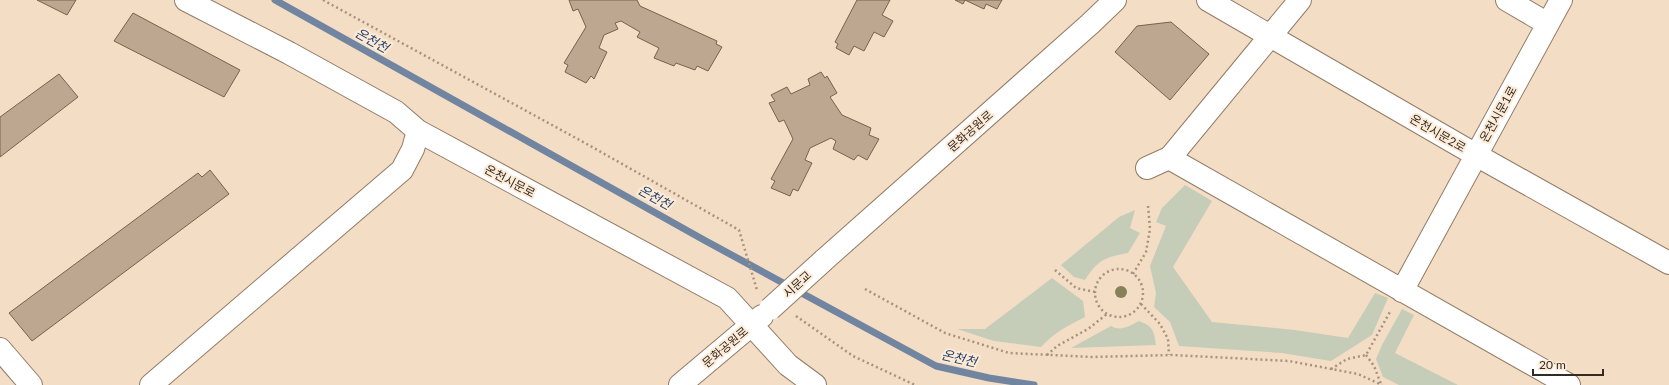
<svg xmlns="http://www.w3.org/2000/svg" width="1669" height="385" font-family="Lato,'Noto Sans KR',sans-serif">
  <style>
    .green { fill: #c5ccb8 }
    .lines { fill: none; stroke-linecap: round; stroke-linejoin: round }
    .stream { stroke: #7285a0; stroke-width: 7 }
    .building { fill: #bda790; stroke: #76624d }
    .minor-casing { stroke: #917c66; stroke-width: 24 }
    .path { stroke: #a49381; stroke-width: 2.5; stroke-dasharray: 2 3; stroke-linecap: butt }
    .minor { stroke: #fff; stroke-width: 22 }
    .minor-bridge-casing { stroke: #917c66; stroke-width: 24; stroke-linecap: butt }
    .minor-bridge { stroke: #fff; stroke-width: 22 }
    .tree { fill: #85825a }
    .labels { text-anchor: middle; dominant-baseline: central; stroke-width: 4; stroke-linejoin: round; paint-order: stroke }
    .street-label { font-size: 12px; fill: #332b22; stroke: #fdebd7 }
    .water-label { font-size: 13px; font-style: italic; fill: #26436a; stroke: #fdebd7 }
  </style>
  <rect width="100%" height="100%" fill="#f4ddc5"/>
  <path class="green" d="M1185 185 1212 201 1173 267 1212 322 1295 330 1348 338 1375 293 1388 298 1372 335 1331 361 1282 353 1179 346 1170 322 1154 307 1156 293 1150 266 1166 226 1156 222 1162 208Z
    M1135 210 1130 228 1140 233 1128 253C1105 257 1098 260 1085 280L1074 277 1061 265 1119 217Z
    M1052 278 1083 301 1085 317C1067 326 1055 332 1041 347L994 341 957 329H985Z
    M1402 309 1414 315 1395 353 1458 385H1399L1383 377 1376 359 1382 345Z
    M1139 321C1153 326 1154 331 1156 345L1071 348 1111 326C1121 332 1129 326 1139 321Z"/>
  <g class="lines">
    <path class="stream" d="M275 0 704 240 936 366 989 378 1034 385"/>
  </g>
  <path class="building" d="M37 0H76L67 15Z
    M569 0H637L640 6 717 41 716 44 722 47 708 71 697 66 695 70 676 63 674 66 654 58 659 48 637 37 640 32 621 21 615 23 618 29 604 35 599 48 607 52 594 79 591 76 586 83 565 72 568 65 564 63 586 27 578 9 573 11Z
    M857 0H890L882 15 893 21 884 37 874 32 864 51 854 46 849 55 836 48 838 44 835 42Z
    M955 0H1002L997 9 986 4 984 9 965 0 963 4Z
    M133 13 240 70 224 97 114 41Z
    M1171 22 1209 54 1170 100 1115 52 1137 26Z
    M821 72 825 78 827 76 837 93 830 97 842 115 871 128 869 135 879 139 867 160 858 155 854 160 833 149 836 141 831 138 810 148 805 160 812 163 798 191 793 189 790 196 771 188 775 181 771 179 793 139 784 120 779 122 769 103 775 101 771 95 787 87 791 94 810 85 808 79Z
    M59 74 78 97 0 157V117Z
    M210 170 229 194 32 341 9 313 198 173 202 177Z"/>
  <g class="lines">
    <g class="minor-casing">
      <path id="minor" d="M186 0 289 53 396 112 418 131 727 298 788 365 815 385
        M1208 0 1476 155 1669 263
        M1507 0 1548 24
        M1169 158 1569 385
        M1147 168 1169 158 1173 154 1300 0
        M824 260 1090 24 1115 0
        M1402 291 1561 0
        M0 349 31 385
        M151 385 402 170 413 149 418 131
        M680 385 762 316"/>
    </g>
    <path class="path" d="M323 0 585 143 739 230 757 290
      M1095 293a24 24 0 1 1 48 0a24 24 0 1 1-48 0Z
      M1055 270 1076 288 1095 292
      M1133 274 1146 252 1150 229 1148 206
      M865 289 945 333 1009 353 1092 357 1172 355 1289 361 1358 374 1382 385
      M1141 304 1160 324 1168 339 1169 355
      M796 316 853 356 915 385
      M1047 355 1057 346 1088 329 1107 314
      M1366 355 1374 366 1381 384
      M1331 369 1347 359 1366 355 1391 310"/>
    <use href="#minor" class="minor"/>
    <g class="minor-bridge-casing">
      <path id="minor-bridge" d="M770 309 824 260"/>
    </g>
    <use href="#minor-bridge" class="minor-bridge"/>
  </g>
  <circle class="tree" cx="1121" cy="292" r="6"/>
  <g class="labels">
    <g class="street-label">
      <text transform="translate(1498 114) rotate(-61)">온천시문1로</text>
      <text transform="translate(970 131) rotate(-41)">문화공원로</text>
      <text transform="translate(1438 133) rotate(30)">온천시문2로</text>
      <text transform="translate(510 181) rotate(28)">온천시문로</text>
      <text transform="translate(797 284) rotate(-42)">시문교</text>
      <text transform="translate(725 347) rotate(-40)">문화공원로</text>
    </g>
    <g class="water-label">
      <text transform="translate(372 40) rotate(29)">온천천</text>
      <text transform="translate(655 197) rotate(29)">온천천</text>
      <text transform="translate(959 358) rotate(13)">온천천</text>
    </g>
  </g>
  <path d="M1533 369v6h70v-6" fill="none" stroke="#332b22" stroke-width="2"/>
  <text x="1539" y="369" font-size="12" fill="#332b22" stroke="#fdebd7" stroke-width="3" paint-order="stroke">20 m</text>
</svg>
